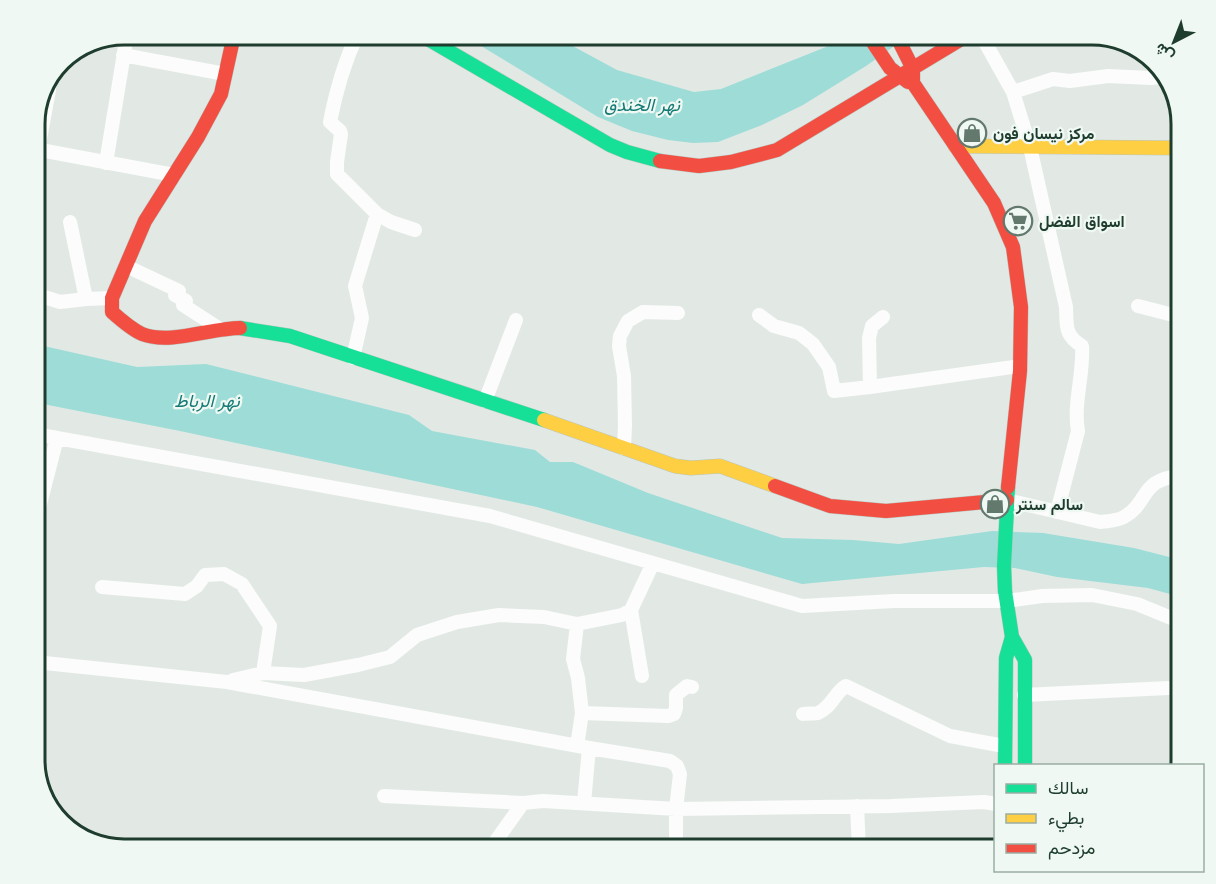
<svg xmlns="http://www.w3.org/2000/svg" width="1216" height="884" font-family="Helvetica,Vazirmatn,sans-serif">
  <style>
    .water { fill: #9edcd7 }
    .lines { fill: none; stroke-linecap: round; stroke-linejoin: round }
    .fast-casing { stroke: #bbc6bf; stroke-width: 15 }
    .slow-casing { stroke: #bbc6bf; stroke-width: 15 }
    .jam-casing { stroke: #bbc6bf; stroke-width: 15 }
    .street { stroke: #fbfcfb; stroke-width: 14 }
    .fast { stroke: #16e098; stroke-width: 14 }
    .slow { stroke: #ffcf43; stroke-width: 14 }
    .jam { stroke: #f24e42; stroke-width: 14 }
    .labels { text-anchor: middle; dominant-baseline: central; stroke-width: 4.5; stroke-linejoin: round; paint-order: stroke }
    .poi-label { font-size: 16px; font-weight: bold; fill: #1e3d2e; stroke: #eff8f2; text-anchor: start }
    .water-label { font-size: 18px; font-style: italic; fill: #137a75; stroke: #eff8f2 }
    .rim { fill: none; stroke: #1e3d2e; stroke-width: 3 }
  </style>
  <rect width="100%" height="100%" fill="#e2e9e4"/>
  <path class="water" d="M463 35H556L569 44 617 70 694 92 721 89 856 35H910L866 66 803 105 762 125 718 142 693 143 668 140 632 131 598 117Z
    M35 344 137 367 206 364 409 415 432 431 535 450 550 462H573L648 493 782 538 853 540 899 544 992 531 1043 533 1134 548 1181 560V597L1148 588 1057 577 1015 568 984 567 802 584 537 507 180 431 48 405 35 400Z"/>
  <g class="lines">
    <g class="fast-casing">
      <path id="fast" d="M421 35 610 145 627 152 660 161
        M240 328 290 336 544 420
        M1008 487 1004 566 1005 591 1012 637 1025 660V766
        M1005 766 1006 658 1012 637"/>
    </g>
    <g class="slow-casing">
      <path id="slow" d="M955 146 1181 148
        M544 420 675 466 691 468 720 466 775 486"/>
    </g>
    <g class="jam-casing">
      <path id="jam" d="M234 35 221 94 198 137 145 221 112 298V312C121 320 131 329 142 334 171 345 210 328 240 328
        M868 35 890 68 908 82
        M896 35 913 69V83L994 203 1013 247 1021 307 1020 371 1008 487
        M660 161 699 166 731 162 777 150 968 35
        M775 486 830 506 886 511 1007 500"/>
    </g>
    <path class="street" d="M357 35C344 63 336 91 330 122L340 131 341 134 337 162V174L377 214 391 222 415 230
      M981 35 1013 92 1030 147 1066 307C1067 326 1064 335 1082 346 1084 374 1073 403 1078 431L1057 512
      M123 55 225 74
      M1013 92 1053 79 1070 81 1108 76 1151 78 1166 77
      M35 149 174 175
      M38 150 49 90
      M106 163 127 35
      M70 222 86 299 112 298
      M126 266 179 291 175 295 186 301 183 305 220 329
      M35 294 60 302 86 299
      M1138 306 1181 317
      M759 315 774 326 799 333 813 344 829 367 834 391 870 387
      M883 317 872 326 869 338 870 387 1020 366
      M353 358 362 318 355 286 377 214
      M485 401 516 320
      M35 434 490 516 802 606 894 601H1007L1042 596 1092 595 1137 604 1181 622
      M624 448 625 426 624 376 619 346 620 336 628 321 643 312 678 313
      M1007 500 1100 522C1108 521 1117 521 1124 517 1150 502 1139 479 1181 476
      M35 553 39 508 57 438
      M102 587 185 594 197 586 205 575 224 574 242 584 270 626 263 673
      M631 610 642 676
      M35 662 227 682 589 748 670 761 677 766 680 774 676 809V849
      M233 680 263 673 304 675 358 665 390 657 417 635 457 622 499 615 544 617 577 624 622 615 631 610 653 563
      M1024 695 1168 688
      M582 713 668 716 674 714 676 708V695L687 686 692 687
      M803 714C807 713 814 714 818 713 831 708 835 692 846 686L950 736 1004 746
      M577 746 582 713 578 678 573 659 577 624
      M384 796 523 803
      M584 803 589 748
      M857 806 859 849
      M490 849 523 803 543 801 676 809 891 806 984 802 996 804"/>
    <use href="#fast" class="fast"/>
    <use href="#slow" class="slow"/>
    <use href="#jam" class="jam"/>
  </g>
  <defs>
    <g id="shop-ring" transform="scale(1.5)"><circle r="9.5" fill="#eff8f2" stroke="#63796e" stroke-width="1.5"/><path d="M-5-2.5h2.3a2.7 3.5 0 0 1 5.4 0H5L5.5 6h-11ZM-1.5-2.5h3a1.5 2.3 0 0 0-3 0Z" fill="#63796e"/></g>
    <g id="supermarket-ring" transform="scale(1.5)"><circle r="9.5" fill="#eff8f2" stroke="#63796e" stroke-width="1.5"/><path d="M-6-5.5h2.5l.6 2H6L4.5 2H-2.5L-4.4-4H-6ZM-1.5 3.2a1.3 1.3 0 1 0 .1 0ZM3 3.2a1.3 1.3 0 1 0 .1 0Z" fill="#63796e"/></g>
  </defs>
  <g fill-rule="evenodd">
    <use href="#shop-ring" x="972" y="133"/>
    <use href="#supermarket-ring" x="1018" y="221"/>
    <use href="#shop-ring" x="995" y="504"/>
  </g>
  <g class="labels">
    <g class="poi-label">
      <text x="993" y="133">مركز نيسان فون</text>
      <text x="1039" y="221">اسواق الفضل</text>
      <text x="1016" y="504">سالم سنتر</text>
    </g>
    <g class="water-label">
      <text x="642" y="105">نهر الخندق</text>
      <text x="207" y="401">نهر الرباط</text>
    </g>
  </g>
  <path d="M0 0H1216V884H0ZM124 45H1092A79 79 0 0 1 1171 124V760A79 79 0 0 1 1092 839H124A79 79 0 0 1 45 760V124A79 79 0 0 1 124 45Z" fill="#eff8f2" fill-rule="evenodd"/>
  <path class="rim" d="M124 45H1092A79 79 0 0 1 1171 124V760A79 79 0 0 1 1092 839H124A79 79 0 0 1 45 760V124A79 79 0 0 1 124 45Z"/>
  <rect x="994" y="764" width="210" height="108" fill="#eff8f2" stroke="#9bada4" stroke-width="1.5"/>
  <rect x="1006" y="784" width="30" height="9" fill="#16e098" stroke="#9bada4" stroke-width="1.5"/>
  <text x="1048" y="794" font-size="18" fill="#1e3d2e">سالك</text>
  <rect x="1006" y="814" width="30" height="9" fill="#ffcf43" stroke="#9bada4" stroke-width="1.5"/>
  <text x="1048" y="824" font-size="18" fill="#1e3d2e">بطيء</text>
  <rect x="1006" y="844" width="30" height="9" fill="#f24e42" stroke="#9bada4" stroke-width="1.5"/>
  <text x="1048" y="854" font-size="18" fill="#1e3d2e">مزدحم</text>
  <g transform="translate(1174 42) rotate(222)" stroke="#eff8f2" stroke-width="4.5" paint-order="stroke">
  <path d="M0-4.5L10 22L0 15L-10 22Z" fill="#1e3d2e"/>
  <text y="-9" font-size="16" font-weight="bold" text-anchor="middle" fill="#1e3d2e">ش</text>
  </g>
</svg>
